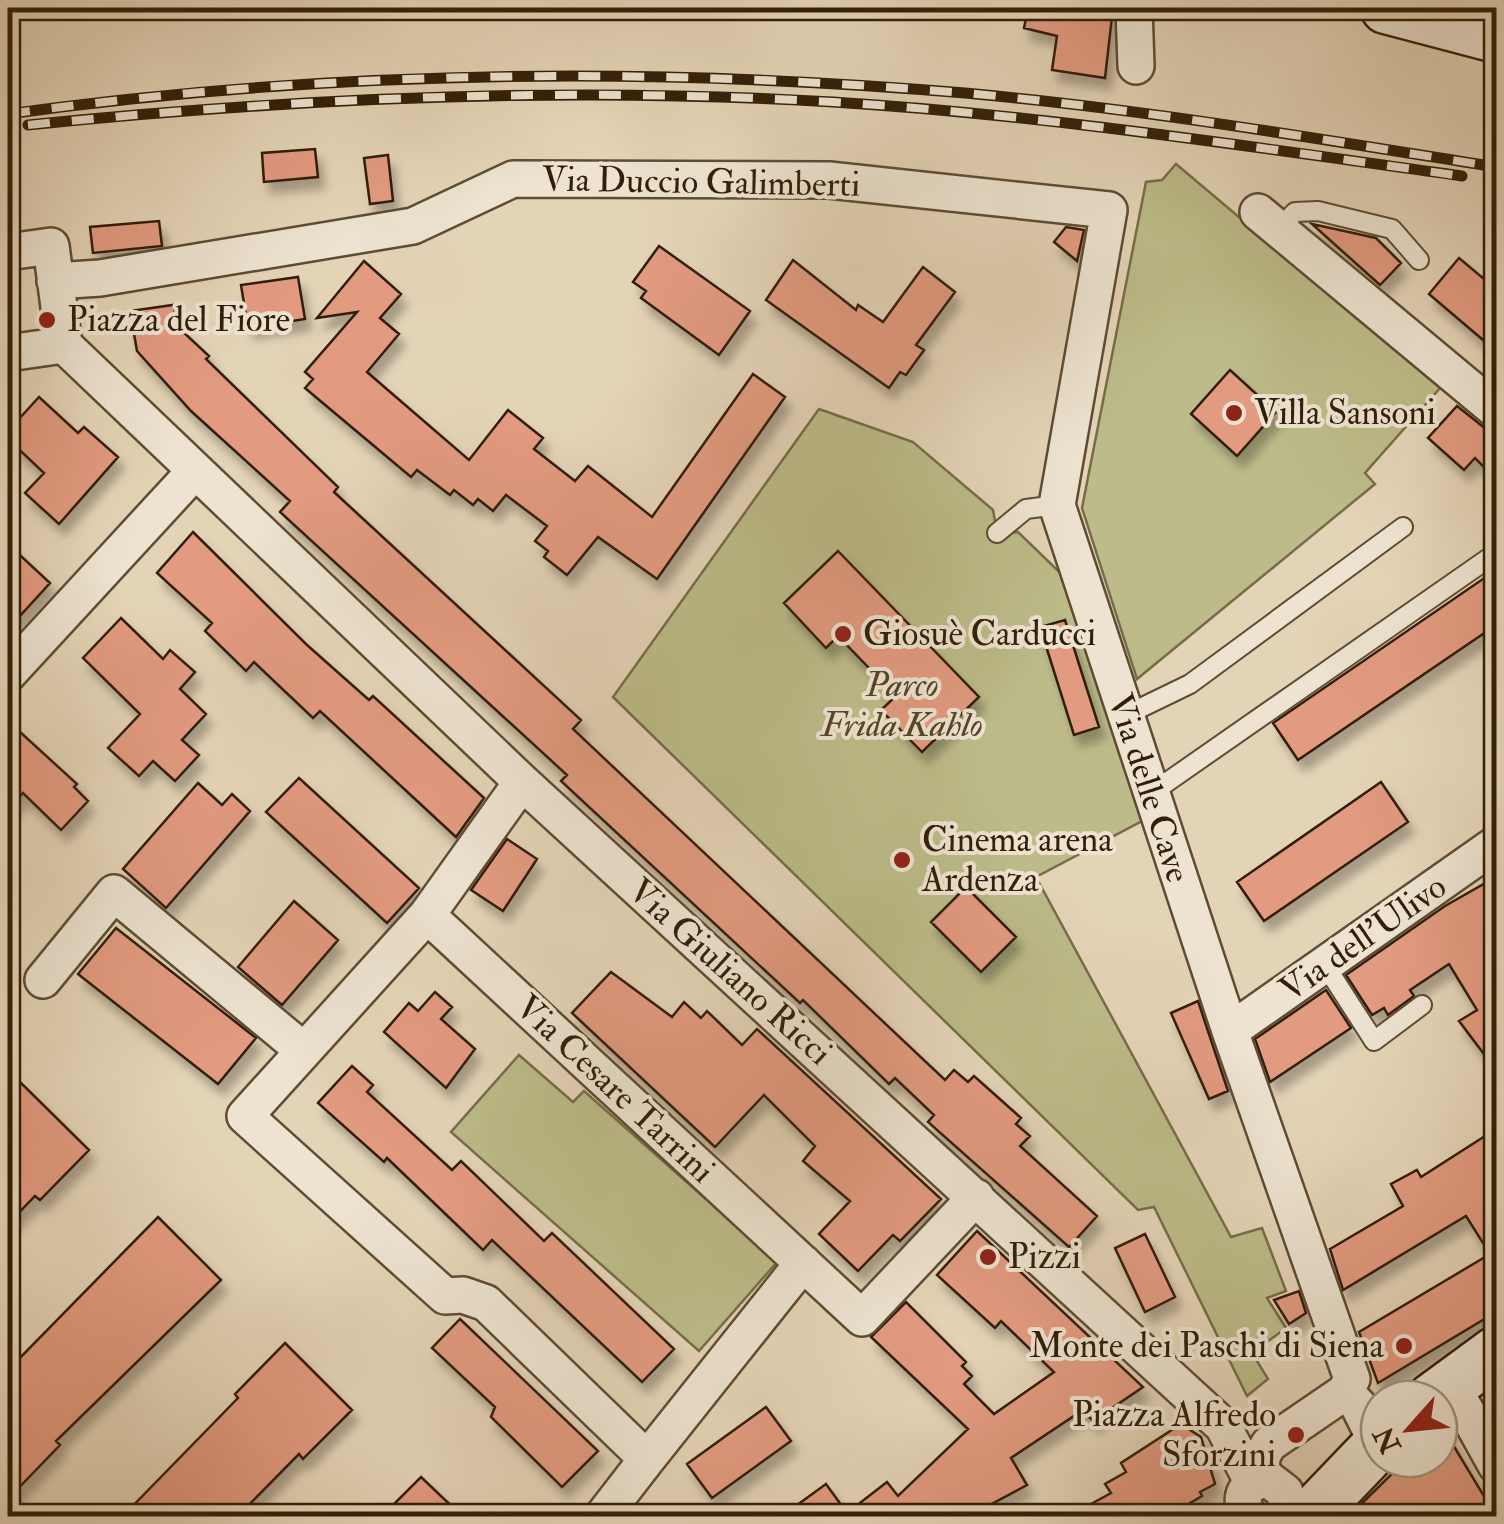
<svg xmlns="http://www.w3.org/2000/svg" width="1504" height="1524" font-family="'IM FELL Double Pica',serif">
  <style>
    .green { fill: #bcbb89; stroke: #776d48; stroke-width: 2.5 }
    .building { fill: #e29a80; stroke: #321f08; stroke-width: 2.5; filter: url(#shadow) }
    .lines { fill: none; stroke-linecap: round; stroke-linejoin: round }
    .lane-casing { stroke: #5e4c34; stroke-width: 22 }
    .street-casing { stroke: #5e4c34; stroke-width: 40 }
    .secondary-casing { stroke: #321f08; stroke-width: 55 }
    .lane { stroke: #ede3d0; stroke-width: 18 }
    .street { stroke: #ede3d0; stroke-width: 35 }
    .secondary { stroke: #ede3d0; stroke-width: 50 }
    .rail-casing { stroke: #321f08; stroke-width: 11 }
    .rail { stroke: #ede3d0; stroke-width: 8; stroke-dasharray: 22; stroke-linecap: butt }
    .poi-dot { fill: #8f2418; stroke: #ede3d0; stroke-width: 4 }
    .labels { text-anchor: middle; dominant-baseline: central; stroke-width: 8; stroke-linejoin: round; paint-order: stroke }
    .street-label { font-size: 35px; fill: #321f08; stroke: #ede3d0 }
    .poi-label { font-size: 35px; fill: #321f08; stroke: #ede3d0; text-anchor: start }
    .park-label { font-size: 35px; font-style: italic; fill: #544628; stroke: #ede3d0 }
  </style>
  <defs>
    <filter id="shadow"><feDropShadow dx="6" dy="11" stdDeviation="5" flood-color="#0004"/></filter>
  </defs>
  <rect width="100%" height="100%" fill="#e4d4b7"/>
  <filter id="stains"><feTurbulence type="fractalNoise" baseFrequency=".002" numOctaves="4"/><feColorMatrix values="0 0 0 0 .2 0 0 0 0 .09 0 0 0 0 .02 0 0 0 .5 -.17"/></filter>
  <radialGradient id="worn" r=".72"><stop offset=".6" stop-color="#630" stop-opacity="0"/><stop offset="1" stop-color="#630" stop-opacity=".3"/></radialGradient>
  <path class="green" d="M1176 164 1441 387 1365 473 1375 484 1137 679 1082 508 1146 182 1162 180Z
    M819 409 913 442 993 510 997 533 1018 532 1076 588 1142 821 1036 877 1231 1237 1262 1228 1286 1291 1267 1298 1286 1328 1252 1353 1268 1379 1247 1396 1154 1207 1138 1210 613 697Z
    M519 1055 573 1102 584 1091 777 1262 699 1351 451 1132Z"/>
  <path class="building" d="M1028 8H1113L1105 78 1052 70 1057 36 1024 28Z
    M315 149 318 177 264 182 262 153Z
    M388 155 393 201 370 204 364 158Z
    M159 221 162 246 93 253 90 227Z
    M1312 224 1376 238 1401 263 1380 285Z
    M1066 227 1084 230 1077 261 1054 242Z
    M659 246 750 311 719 355 641 298 646 291 633 282Z
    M1459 258 1496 289V351L1429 294Z
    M793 260 856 310 858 305 883 322 923 267 955 292 916 345 924 350 906 375 900 372 889 388 766 300Z
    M364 261 401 294 380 318 399 334 367 372 469 460 508 410 543 438 534 449 575 481 588 466 652 517 753 374 785 397 657 579 598 537 567 575 544 557 548 551 535 541 547 526 506 495 493 511 478 499 473 505 454 490 450 495 417 470 411 477 305 388 313 379 305 372 357 312 317 318Z
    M298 277 305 319 248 328 241 285Z
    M173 305 180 329 209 356 206 359 338 487 334 492 581 720 573 729 945 1080 954 1070 968 1082 974 1076 1021 1118 1016 1124 1030 1136 1020 1146 1097 1216 1069 1247 928 1122 934 1115 895 1078 889 1084 803 1000 800 1003 561 781 567 775 280 512 290 501 191 411 137 351 130 311Z
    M1230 370 1276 412 1237 456 1191 414Z
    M39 397 78 433 84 427 118 457 59 524 25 493 44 473 8 439V431Z
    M1457 406 1496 437V479L1475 458 1464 470 1428 438Z
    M193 532 307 645 369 700 373 696 484 798 456 837 320 711 313 718 254 662 246 671 205 631 212 623 157 573Z
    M8 544 50 583 8 629Z
    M838 551 979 697 922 752 881 710 896 696 838 636 826 648 784 603Z
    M1496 570V625L1298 760 1273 723Z
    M121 618 163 659 170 650 195 672 180 689 206 714 182 740 199 755 175 781 153 761 139 776 108 748 140 714 83 658Z
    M1065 620 1099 727 1074 735 1040 627Z
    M8 721 77 784 74 787 88 801 61 830 23 793 8 809Z
    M299 778 419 888 387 923 266 812Z
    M1381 782 1408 822 1264 921 1237 882Z
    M198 783 222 805 232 794 250 811 166 908 123 869Z
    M507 839 537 859 503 911 471 890Z
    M1496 877V1070L1459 1021 1477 1010 1449 964 1410 990 1414 996 1388 1015 1384 1008 1372 1015 1346 975 1445 906Z
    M966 887 1016 937 981 972 931 922Z
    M294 901 338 940 282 1005 238 967Z
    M116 928 256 1038 218 1084 78 974Z
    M611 972 672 1017 684 1002 701 1018 707 1011 742 1045 757 1029 941 1199 900 1241 893 1235 858 1271 819 1234 850 1201 803 1161 815 1146 764 1095 715 1147 572 1013Z
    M1326 990 1351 1028 1270 1082 1255 1039Z
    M435 992 452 1007 441 1019 475 1049 446 1088 384 1032 409 1003 418 1011Z
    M1198 1001 1228 1091 1209 1099 1171 1013Z
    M352 1066 373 1085 367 1092 452 1170 461 1161 544 1241 552 1233 674 1349 642 1382 492 1240 483 1250 387 1158 384 1162 318 1103Z
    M21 1083 89 1150 40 1200 35 1196 8 1224V1097Z
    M1496 1129V1312L1378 1383 1359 1332 1490 1254 1466 1216 1343 1290 1330 1249 1403 1206 1391 1184 1417 1170 1421 1177Z
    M158 1217 221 1280 56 1441 60 1445 8 1499V1370Z
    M977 1231 1143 1387 1093 1421 1083 1410 1011 1458 1027 1485 969 1516H782L826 1484 847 1513 887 1482 898 1496 968 1429 871 1337 906 1302 966 1362 962 1366 972 1376 964 1384 994 1414 1054 1372 1001 1321 995 1328 937 1275Z
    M1145 1234 1175 1297 1145 1312 1115 1248Z
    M1299 1291 1306 1313 1289 1324 1274 1300Z
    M460 1319 598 1451 562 1487 491 1417 495 1407 432 1348Z
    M285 1343 352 1410 303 1459 299 1454 238 1516H123L238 1398 235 1394Z
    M766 1407 791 1441 712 1498 687 1464Z
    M1181 1424 1201 1437 1215 1484 1200 1492 1202 1496 1168 1516H1069L1111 1493 1105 1484 1126 1472 1121 1463Z
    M1441 1425 1496 1516H1349L1407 1459H1439Z
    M421 1477 462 1516H382Z"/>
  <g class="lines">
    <g class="lane-casing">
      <path id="lane" d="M1278 230 1295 212 1318 211 1392 229 1419 260
        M997 533 1026 509 1057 505
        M1124 716 1190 684 1403 527
        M1150 794 1496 553
        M1325 965 1374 1041 1422 1005"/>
    </g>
    <g class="street-casing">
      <path id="street" d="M1134 8 1136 66
        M1258 212 1496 410
        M8 252 51 246 64 345
        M55 281 100 278 413 226 513 179 829 180 1109 210 1057 505 1230 1031 1352 1379 1345 1392 1269 1444 1262 1456 1261 1479
        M64 345 522 782 1223 1426 1253 1483
        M8 353 64 345
        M8 674 195 471
        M522 782 427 915 862 1318 976 1197
        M427 915 245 1116 445 1296 463 1295 486 1303 647 1459 803 1263
        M43 980 114 893 303 1050
        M1230 1031 1496 844
        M1451 1384 1496 1465
        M1345 1392 1358 1405 1378 1445
        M603 1516 647 1459
        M1249 1516C1236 1498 1246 1481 1268 1479L1285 1492 1287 1507 1281 1516"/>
    </g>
    <g class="secondary-casing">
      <path id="secondary" d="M1386 8 1496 37
        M1432 1399 1496 1352
        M1310 1516 1379 1444"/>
    </g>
    <use href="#lane" class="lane"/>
    <use href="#street" class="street"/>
    <use href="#secondary" class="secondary"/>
    <g class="rail-casing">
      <path id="rail" d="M8 114C326 70 645 66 965 93 1143 109 1320 139 1496 167
        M28 125C295 98 564 86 833 102 1044 115 1253 147 1462 176"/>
    </g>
    <use href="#rail" class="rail"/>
  </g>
  <g class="poi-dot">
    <circle cx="47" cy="320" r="10"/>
    <circle cx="1234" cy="413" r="10"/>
    <circle cx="843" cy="634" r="10"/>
    <circle cx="902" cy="860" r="10"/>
    <circle cx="988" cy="1257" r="10"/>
    <circle cx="1404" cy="1346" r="10"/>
    <circle cx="1296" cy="1435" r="10"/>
  </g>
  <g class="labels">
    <g class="street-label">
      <text transform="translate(701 182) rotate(1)">Via Duccio Galimberti</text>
      <text transform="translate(1149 788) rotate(72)">Via delle Cave</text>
      <text transform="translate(1363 938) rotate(-35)">Via dell'Ulivo</text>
      <text transform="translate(730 972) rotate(42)">Via Giuliano Ricci</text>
      <text transform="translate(615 1089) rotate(43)">Via Cesare Tarrini</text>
    </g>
    <g class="poi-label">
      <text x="67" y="320">Piazza del Fiore</text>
      <text x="1254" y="413">Villa Sansoni</text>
      <text x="863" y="634">Giosuè Carducci</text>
      <text x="922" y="840">Cinema arena<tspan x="922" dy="40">Ardenza</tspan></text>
      <text x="1008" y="1257">Pizzi</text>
      <text x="1384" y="1346" text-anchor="end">Monte dei Paschi di Siena</text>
      <text x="1276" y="1415" text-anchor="end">Piazza Alfredo<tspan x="1276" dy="40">Sforzini</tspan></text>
    </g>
    <g class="park-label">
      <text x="902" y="685">Parco<tspan x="902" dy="40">Frida Kahlo</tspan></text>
    </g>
  </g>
  <rect width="1504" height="1524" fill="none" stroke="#e4d4b7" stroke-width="40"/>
  <rect x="10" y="10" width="1484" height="1504" fill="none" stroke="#321f08" stroke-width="5"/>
  <rect x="20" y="20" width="1464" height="1484" fill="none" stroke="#321f08" stroke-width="2.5"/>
  <g transform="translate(1409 1429) rotate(243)"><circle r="48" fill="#ede3d0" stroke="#a29580" stroke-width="2.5"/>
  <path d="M0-8L18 38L0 25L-18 38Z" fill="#8f2418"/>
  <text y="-15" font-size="28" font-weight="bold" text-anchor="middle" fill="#321f08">N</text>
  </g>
  <rect width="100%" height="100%" filter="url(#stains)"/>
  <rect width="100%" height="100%" fill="url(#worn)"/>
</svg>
